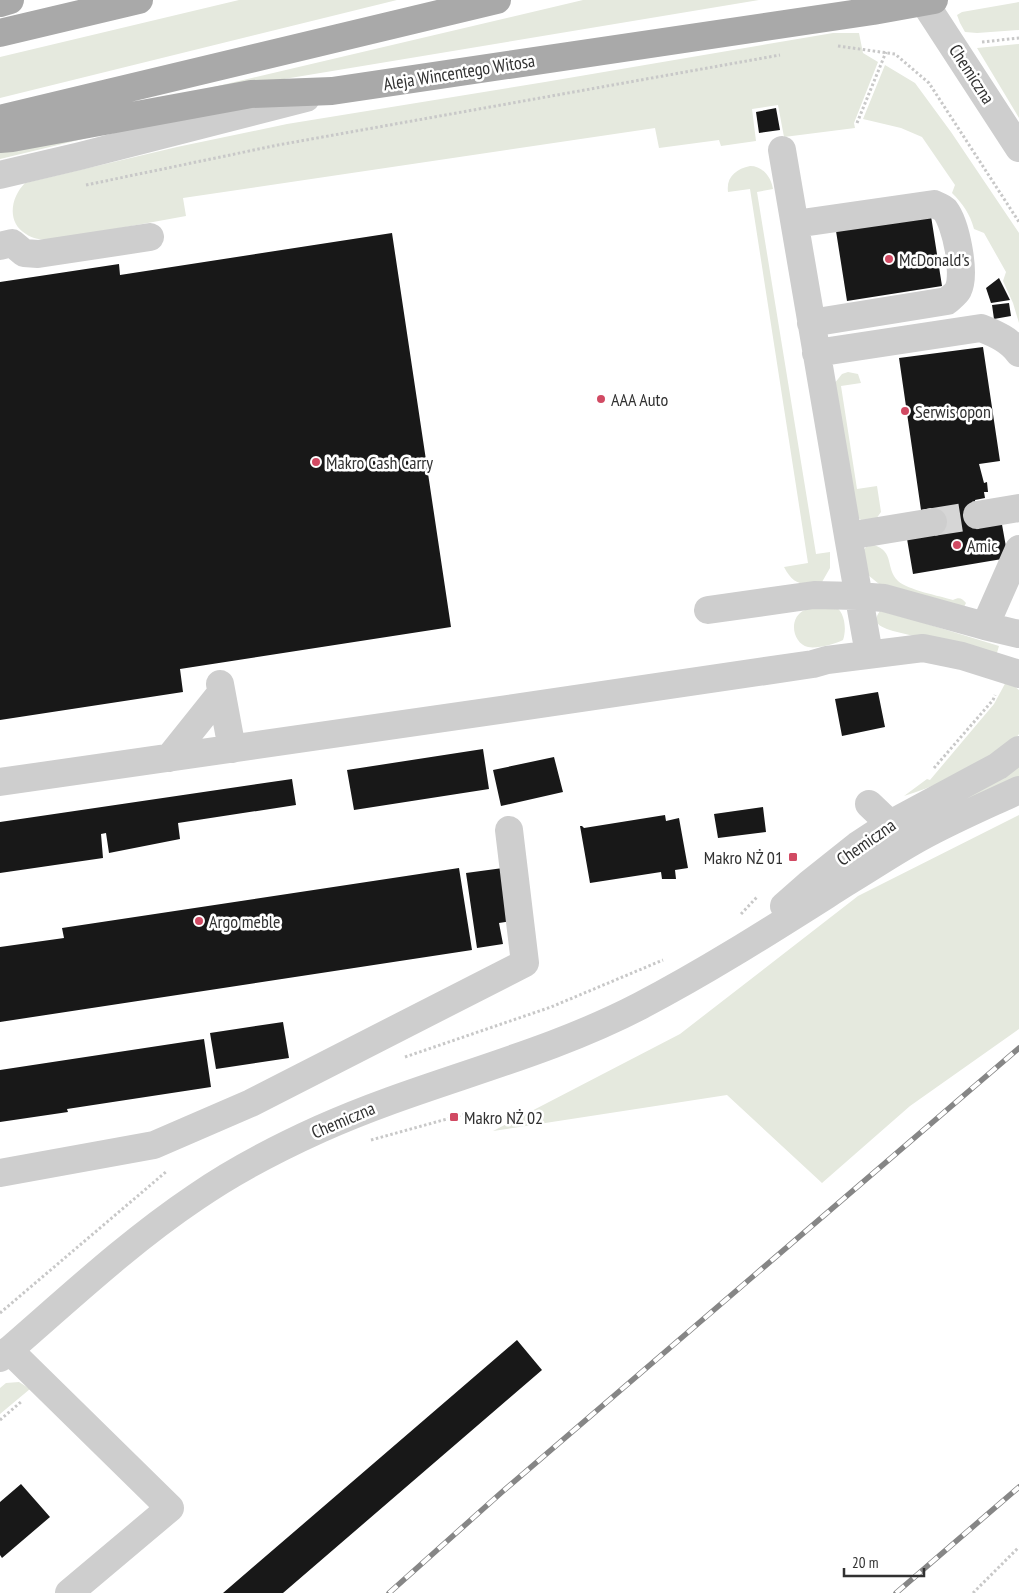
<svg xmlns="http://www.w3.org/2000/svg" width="1019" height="1593" font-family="'PT Sans Narrow',sans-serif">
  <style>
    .green { fill: #e5e9de }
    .building { fill: #181818 }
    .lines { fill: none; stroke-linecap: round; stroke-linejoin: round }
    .minor-tunnel { stroke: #d6d6d6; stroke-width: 28; stroke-dasharray: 28 14; stroke-linecap: butt }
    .path { stroke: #c8c8c8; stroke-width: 3; stroke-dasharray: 2.5 2.5; stroke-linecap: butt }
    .minor { stroke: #cecece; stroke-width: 28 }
    .major { stroke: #a9a9a9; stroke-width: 28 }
    .rail-casing { stroke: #868686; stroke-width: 5.5 }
    .rail { stroke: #fff; stroke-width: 4; stroke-dasharray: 11; stroke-linecap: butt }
    .poi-dot { fill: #d14a63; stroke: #fff; stroke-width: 2 }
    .labels { text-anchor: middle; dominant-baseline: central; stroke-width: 5; stroke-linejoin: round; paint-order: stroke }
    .street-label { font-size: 18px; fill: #313131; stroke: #fff }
    .poi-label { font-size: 18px; fill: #313131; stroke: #fff; text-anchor: start }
  </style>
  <rect width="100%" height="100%" fill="#fff"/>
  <path class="green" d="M239 0H397L0 98V57Z
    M583 0H759L158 100Z
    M1019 2V30L977 33 965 32 960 23 957 15 962 12Z
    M833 33H859L863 53 878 62 854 123 855 128 784 137 778 105 752 109 756 141 721 146 719 140 659 148 655 128 183 198 186 216 49 241C41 239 33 239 26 234 6 222 11 197 25 183L177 147 287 124 545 82Z
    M1019 44V118L977 48Z
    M885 65 915 83 951 132 1019 233V323L1013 303 1003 281 1006 272 984 233 974 229C970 214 963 204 952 193L955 185 922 137 901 128 863 119Z
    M141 125 0 159V151Z
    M750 166C763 166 771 177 773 189L757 192 816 554 830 552V568L822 582C802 585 794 586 784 567L808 563 750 189 728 192C726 177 736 169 750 166Z
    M848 372 858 374 861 383 841 386 857 489 877 486 881 512 876 519 861 520 856 516 834 384 842 374Z
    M874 545C895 552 885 568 898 581 908 590 940 596 953 600 959 597 962 598 966 603L964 607 879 584 868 575 862 552 866 547Z
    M832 605C845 609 847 629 843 640 836 644 816 649 808 647 792 643 788 617 805 610 813 607 824 607 832 605Z
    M880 611 914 620 999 646 996 656 893 631C882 627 870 624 880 611Z
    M1007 680 1019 690V734C1010 747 996 754 982 761 955 776 934 787 904 796L927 779 930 780 994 704Z
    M1019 762V777L934 817Z
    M1019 815V1029L910 1106 822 1183 727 1095 493 1131 680 1034 858 896Z
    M19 1382 30 1389 0 1414V1388L6 1383Z"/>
  <path class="building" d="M776 108 780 130 759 133 756 112Z
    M931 216 942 286 847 301 836 231Z
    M392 233 451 627 180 669 183 692 0 720V282L119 264 120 275Z
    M999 278 1010 300 991 303 986 288Z
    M1009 303 1011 316 994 319 992 305Z
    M983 347 1000 461 979 464 984 483 987 482 988 492H984L985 498 975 500 978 523 1001 519 1008 558 913 574 906 533 933 522 931 508 921 510 899 358Z
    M878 692 885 727 842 736 835 699Z
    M483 749 489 789 354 810 347 770Z
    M554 757 563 792 501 806 493 770Z
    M292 779 296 805 178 823 180 839 109 853 106 833 101 834 103 858 0 873V822Z
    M763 807 766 832 718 838 714 814Z
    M665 815 666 821 679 818 688 868 675 870 676 879H662L661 872 590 883 580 826H582L584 828Z
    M459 868 472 950 0 1022V947L64 938 62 928Z
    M503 868 511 921 499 923 503 944 477 948 466 873Z
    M283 1022 289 1058 216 1069 210 1033Z
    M204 1039 211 1087 67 1109 68 1112 0 1122V1070Z
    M517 1340 542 1370 283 1593H223Z
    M21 1484 50 1517 2 1558 0 1555V1502Z"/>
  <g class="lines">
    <path class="minor-tunnel" d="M933 522 977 515"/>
    <path class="path" d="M982 42 1019 38
      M838 46 895 54 929 83 1019 222
      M857 123 886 52
      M86 185 278 145 780 55
      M934 768 993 700 995 695
      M741 914 757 897
      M405 1057 551 1007 663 960
      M371 1140 465 1114
      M0 1313 167 1171
      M0 1420 22 1401
      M973 1593 1019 1547"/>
    <path class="minor" d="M924 2 1019 148
      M782 150 848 536
      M0 175 80 156 306 98
      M795 224 934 204C938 206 942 207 945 210 956 224 966 274 958 290 956 294 950 298 947 301L811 323
      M0 246 12 243 24 253 38 254 150 237
      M816 353 981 328C996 334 1010 340 1019 353
      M977 515 1019 508
      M708 610 814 595 858 596 884 598 985 626 1019 634
      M985 626 1019 549
      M869 654 848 536 933 522
      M220 684 232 749
      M169 758 221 693
      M0 782 507 709 813 664 827 660 923 648 962 656 1019 674
      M869 804 890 824 906 830
      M784 906 809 884 858 845 890 824 998 766 1019 750
      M0 1173 154 1145 251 1103 525 963 509 830
      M9 1350 170 1508 69 1593
      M0 1358C64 1303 126 1244 196 1197 235 1170 278 1148 320 1129 424 1082 538 1059 640 1006 711 969 779 925 847 882 872 867 897 850 923 836 954 819 987 805 1019 790"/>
    <path class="major" d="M0 3 10 0
      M0 33 139 0
      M0 119 497 0
      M0 139 12 138 251 94 332 91 873 11 934 0"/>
    <g class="rail-casing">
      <path id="rail" d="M389 1593 502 1492 1019 1048
        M896 1593 1019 1487"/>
    </g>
    <use href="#rail" class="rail"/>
  </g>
  <g class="poi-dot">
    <circle cx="889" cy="259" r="5"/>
    <circle cx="601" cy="399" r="5"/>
    <circle cx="905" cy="411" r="5"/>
    <circle cx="316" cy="462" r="5"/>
    <circle cx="957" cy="545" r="5"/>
    <rect x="788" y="852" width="10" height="10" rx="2.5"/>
    <circle cx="199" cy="921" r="5"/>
    <rect x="449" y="1112" width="10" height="10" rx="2.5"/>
  </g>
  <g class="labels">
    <g class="street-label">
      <text transform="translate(459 72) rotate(-9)">Aleja Wincentego Witosa</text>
      <text transform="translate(972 74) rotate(57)">Chemiczna</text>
      <text transform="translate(866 842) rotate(-35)">Chemiczna</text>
      <text transform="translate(343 1120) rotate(-23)">Chemiczna</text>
    </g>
    <g class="poi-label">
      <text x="899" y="259">McDonald's</text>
      <text x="611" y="399">AAA Auto</text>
      <text x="915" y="411">Serwis opon</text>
      <text x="326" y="462">Makro Cash Carry</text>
      <text x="967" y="545">Amic</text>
      <text x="783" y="857" text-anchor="end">Makro NŻ 01</text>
      <text x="209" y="921">Argo meble</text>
      <text x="464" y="1117">Makro NŻ 02</text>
    </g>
  </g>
  <path d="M844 1568v8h80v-8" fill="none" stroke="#313131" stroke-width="2.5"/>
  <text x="852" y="1568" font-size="15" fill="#313131" stroke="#ffffff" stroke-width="4" paint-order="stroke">20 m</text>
</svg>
